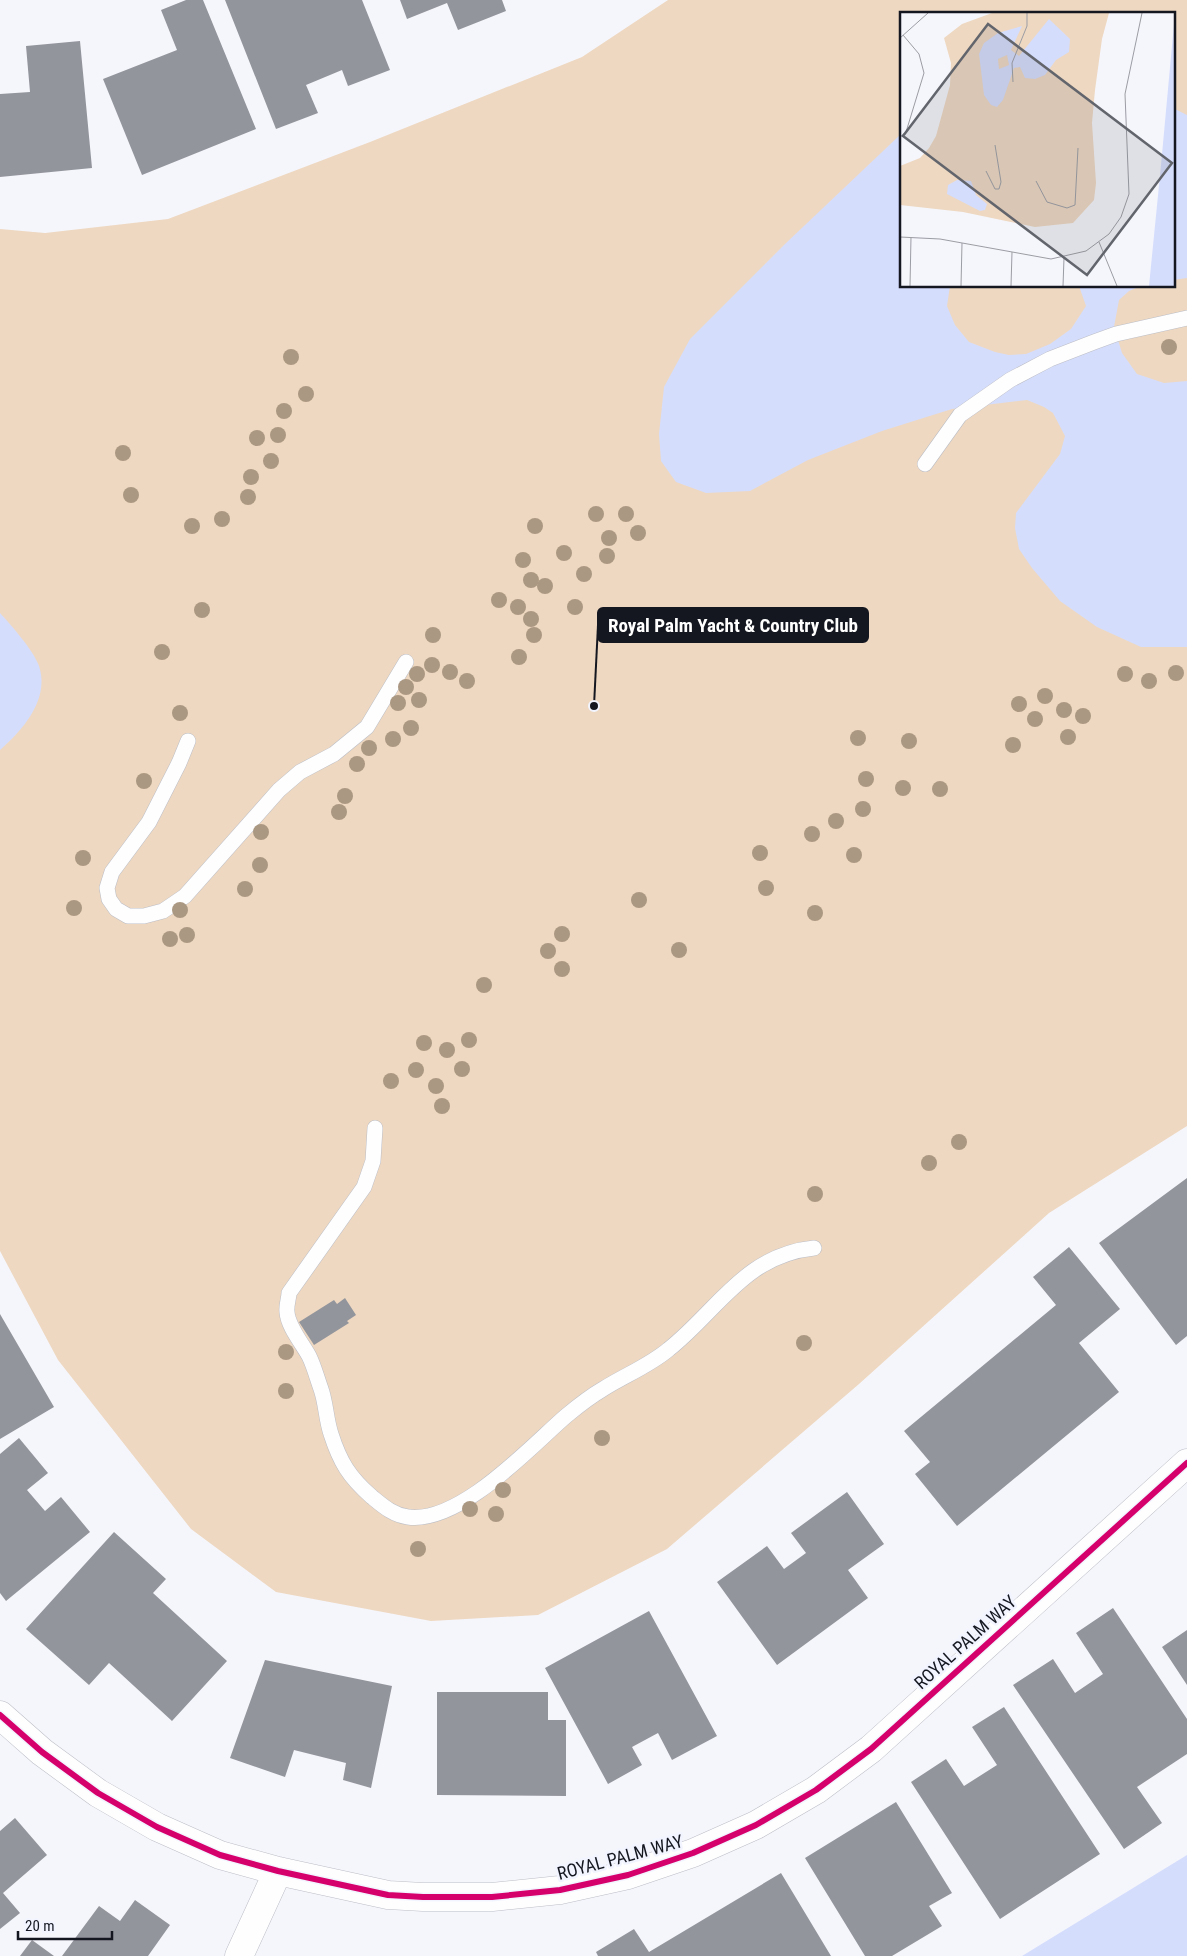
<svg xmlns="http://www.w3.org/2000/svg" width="1187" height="1956" font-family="'Roboto Condensed',sans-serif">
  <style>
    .green { fill: #eed8c1; fill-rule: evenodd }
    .water { fill: #d5ddfc }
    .building { fill: #93959c }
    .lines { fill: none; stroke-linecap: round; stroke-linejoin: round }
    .lane-casing { stroke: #bcbec6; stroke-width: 16 }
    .street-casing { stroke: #bcbec6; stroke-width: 29 }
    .lane { stroke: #fefeff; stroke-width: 15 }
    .street { stroke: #fefeff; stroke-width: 28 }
    .cycleway-casing { stroke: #f2f5ff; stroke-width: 9 }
    .cycleway { stroke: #d6006c; stroke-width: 6 }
    .tree { fill: #ab9882 }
    .labels { text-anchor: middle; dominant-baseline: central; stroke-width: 5; stroke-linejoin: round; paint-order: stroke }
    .street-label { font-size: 18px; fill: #151720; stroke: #f2f5ff }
    .inset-road { fill: none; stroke: #9b9da4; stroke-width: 1 }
    .view { fill: #63656d; fill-opacity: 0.15; stroke: #63656d; stroke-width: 2.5 }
    .inset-edge { fill: none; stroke: #151720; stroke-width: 2.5 }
    .leader { fill: none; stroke: #151720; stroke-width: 2 }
    .callout-dot { fill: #151720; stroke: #f2f5ff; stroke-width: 2 }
    .callout { fill: #151720; stroke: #151720; stroke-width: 2 }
    .callout-label { font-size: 19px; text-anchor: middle; font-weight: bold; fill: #fff }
  </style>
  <rect width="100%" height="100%" fill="#f5f6fc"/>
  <path class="green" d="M668 0H1187V1126L1049 1213 859 1384 667 1549 538 1615 431 1621 276 1592 191 1529 58 1360 0 1251V229L45 233 168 219 370 142 582 57ZM901 14H1173V286H901Z"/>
  <path class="water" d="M1173 108 1187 115V278L1173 280Z
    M901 134V286H950L947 306 955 325 969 342 995 352 1009 355 1026 354 1050 344 1071 329 1086 306 1079 286H1141L1129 291 1119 300 1114 327 1122 353 1137 374 1164 383 1187 381V647H1141L1097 627 1060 601 1032 568 1019 549 1015 528 1016 513 1060 454 1065 436 1053 413 1044 407 1027 400 952 409 882 431 808 460 750 491 706 493 676 482 661 461 659 434 664 387 690 339 785 244Z
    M0 613C11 625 34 651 39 666 50 699 23 730 0 750Z
    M1187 1855V1956H1022Z"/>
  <path class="building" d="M186 0H203L256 129 142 175 103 79 177 50 161 10Z
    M225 0H362L390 70 348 86 342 70 306 85 318 113 276 129Z
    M400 0H502L506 11 458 30 447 3 407 19Z
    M80 41 92 168 0 177V94L30 92 26 46Z
    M1187 1178V1336L1176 1345 1099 1243Z
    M1069 1247 1120 1309 1079 1343 1119 1392 957 1526 915 1474 930 1462 904 1431 1056 1305 1033 1277Z
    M345 1298 356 1315 347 1321 349 1323 314 1345 299 1322 334 1300 337 1304Z
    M0 1314 54 1407 0 1439Z
    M19 1438 48 1473 27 1490 45 1511 61 1497 90 1532 6 1601 0 1593V1454Z
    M847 1492 884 1544 848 1570 868 1598 777 1665 717 1582 767 1546 784 1569 806 1553 791 1533Z
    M114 1532 166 1579 153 1593 227 1661 172 1721 109 1663 89 1685 26 1629Z
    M1113 1608 1187 1719V1754L1137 1787 1162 1823 1124 1849 1013 1685 1053 1659 1075 1693 1103 1674 1076 1633Z
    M649 1611 717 1736 672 1760 658 1733 632 1747 642 1765 608 1784 545 1668Z
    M1187 1630V1685L1162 1647Z
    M265 1660 392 1686 371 1788 343 1780 346 1763 294 1750 285 1777 230 1758Z
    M437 1692H548V1720H566V1796L437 1795Z
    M1004 1707 1100 1854 1000 1919 911 1782 946 1759 964 1786 997 1765 972 1727Z
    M896 1802 952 1893 929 1906 942 1926 892 1956H865L805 1858Z
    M15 1818 47 1855 3 1893 20 1913 0 1929V1831Z
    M781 1873 831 1956H598L596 1952 634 1929 649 1952Z
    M135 1900 170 1925 148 1956H62L99 1906 120 1921Z
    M32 1940 54 1956H20Z"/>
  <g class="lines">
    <g class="lane-casing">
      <path id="lane" d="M925 464 960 415 1010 380 1050 359 1094 342 1116 334 1187 318
        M188 741 179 763 149 822 112 872 107 888 109 899 116 909 128 916H144L163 911 185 896 279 790 300 772 334 754 367 727 406 662
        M375 1128 373 1161 364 1187 289 1293C289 1298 286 1306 287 1312 288 1327 302 1343 309 1356 314 1366 317 1378 321 1389 326 1403 326 1419 331 1434 340 1462 349 1477 372 1497 383 1506 393 1515 408 1517 460 1524 530 1447 566 1416 578 1406 591 1396 603 1389 625 1375 649 1366 669 1349 718 1310 745 1255 814 1248"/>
    </g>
    <g class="street-casing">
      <path id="street" d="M0 1715 42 1752 98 1793 157 1827 220 1855 278 1871 388 1895 423 1897H492L560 1890 628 1875 693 1853 756 1825 816 1790 871 1749 1187 1463
        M239 1956 278 1871"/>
    </g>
    <use href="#lane" class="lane"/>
    <use href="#street" class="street"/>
    <g class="cycleway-casing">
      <path id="cycleway" d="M0 1715 42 1752 98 1793 157 1827 220 1855 278 1871 388 1895 423 1897H492L560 1890 628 1875 693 1853 756 1825 816 1790 871 1749 1187 1463"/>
    </g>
    <use href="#cycleway" class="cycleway"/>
  </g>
  <g class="tree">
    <circle cx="1169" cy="347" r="8"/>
    <circle cx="291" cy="357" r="8"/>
    <circle cx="306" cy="394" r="8"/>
    <circle cx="284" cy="411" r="8"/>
    <circle cx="278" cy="435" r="8"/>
    <circle cx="257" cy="438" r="8"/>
    <circle cx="123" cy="453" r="8"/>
    <circle cx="271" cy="461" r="8"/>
    <circle cx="251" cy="477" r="8"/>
    <circle cx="131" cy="495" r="8"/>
    <circle cx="248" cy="497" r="8"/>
    <circle cx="596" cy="514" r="8"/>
    <circle cx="626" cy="514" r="8"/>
    <circle cx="222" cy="519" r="8"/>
    <circle cx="192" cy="526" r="8"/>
    <circle cx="535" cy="526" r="8"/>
    <circle cx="638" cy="533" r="8"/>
    <circle cx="609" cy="538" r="8"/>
    <circle cx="564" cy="553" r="8"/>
    <circle cx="607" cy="556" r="8"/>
    <circle cx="523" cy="560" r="8"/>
    <circle cx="584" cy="574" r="8"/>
    <circle cx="531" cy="580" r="8"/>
    <circle cx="545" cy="586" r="8"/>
    <circle cx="499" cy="600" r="8"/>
    <circle cx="518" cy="607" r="8"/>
    <circle cx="575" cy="607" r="8"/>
    <circle cx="202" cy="610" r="8"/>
    <circle cx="531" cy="619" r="8"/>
    <circle cx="433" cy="635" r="8"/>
    <circle cx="534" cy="635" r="8"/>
    <circle cx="162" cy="652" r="8"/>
    <circle cx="519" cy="657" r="8"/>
    <circle cx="432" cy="665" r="8"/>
    <circle cx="450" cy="672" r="8"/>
    <circle cx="1176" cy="673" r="8"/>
    <circle cx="417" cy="674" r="8"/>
    <circle cx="1125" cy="674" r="8"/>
    <circle cx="467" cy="681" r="8"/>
    <circle cx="1149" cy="681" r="8"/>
    <circle cx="406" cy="687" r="8"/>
    <circle cx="1045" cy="696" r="8"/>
    <circle cx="419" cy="700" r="8"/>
    <circle cx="398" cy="703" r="8"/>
    <circle cx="1019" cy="704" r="8"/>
    <circle cx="1064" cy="710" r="8"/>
    <circle cx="180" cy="713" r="8"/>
    <circle cx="1083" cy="716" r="8"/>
    <circle cx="1035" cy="719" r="8"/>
    <circle cx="411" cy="728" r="8"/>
    <circle cx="1068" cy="737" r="8"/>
    <circle cx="858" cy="738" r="8"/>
    <circle cx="393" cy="739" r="8"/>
    <circle cx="909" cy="741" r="8"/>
    <circle cx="1013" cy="745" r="8"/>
    <circle cx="369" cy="748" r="8"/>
    <circle cx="357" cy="764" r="8"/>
    <circle cx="866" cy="779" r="8"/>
    <circle cx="144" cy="781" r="8"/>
    <circle cx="903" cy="788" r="8"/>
    <circle cx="940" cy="789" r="8"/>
    <circle cx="345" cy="796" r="8"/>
    <circle cx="863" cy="809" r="8"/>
    <circle cx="339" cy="812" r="8"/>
    <circle cx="836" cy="821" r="8"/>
    <circle cx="261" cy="832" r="8"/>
    <circle cx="812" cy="834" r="8"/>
    <circle cx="760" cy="853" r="8"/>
    <circle cx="854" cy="855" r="8"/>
    <circle cx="83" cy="858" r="8"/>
    <circle cx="260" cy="865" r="8"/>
    <circle cx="766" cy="888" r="8"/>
    <circle cx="245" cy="889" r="8"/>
    <circle cx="639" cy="900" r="8"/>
    <circle cx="74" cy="908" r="8"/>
    <circle cx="180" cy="910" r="8"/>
    <circle cx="815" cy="913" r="8"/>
    <circle cx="562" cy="934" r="8"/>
    <circle cx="187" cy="935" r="8"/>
    <circle cx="170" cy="939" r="8"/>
    <circle cx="679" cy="950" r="8"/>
    <circle cx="548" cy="951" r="8"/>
    <circle cx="562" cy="969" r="8"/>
    <circle cx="484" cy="985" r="8"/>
    <circle cx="469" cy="1040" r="8"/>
    <circle cx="424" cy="1043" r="8"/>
    <circle cx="447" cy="1050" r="8"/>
    <circle cx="462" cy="1069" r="8"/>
    <circle cx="416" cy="1070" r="8"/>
    <circle cx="391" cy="1081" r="8"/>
    <circle cx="436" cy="1086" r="8"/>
    <circle cx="442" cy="1106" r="8"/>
    <circle cx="959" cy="1142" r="8"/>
    <circle cx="929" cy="1163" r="8"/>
    <circle cx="815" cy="1194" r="8"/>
    <circle cx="804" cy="1343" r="8"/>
    <circle cx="286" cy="1352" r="8"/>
    <circle cx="286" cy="1391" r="8"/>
    <circle cx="602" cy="1438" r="8"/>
    <circle cx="503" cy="1490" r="8"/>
    <circle cx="470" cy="1509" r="8"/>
    <circle cx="496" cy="1514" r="8"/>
    <circle cx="418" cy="1549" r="8"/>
  </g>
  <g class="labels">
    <g class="street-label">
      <text transform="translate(965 1642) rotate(-42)">ROYAL PALM WAY</text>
      <text transform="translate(620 1857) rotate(-15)">ROYAL PALM WAY</text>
    </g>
  </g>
  <g transform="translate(900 12)">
    <rect width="275" height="275" fill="#f5f6fc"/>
    <path d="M92 1H209L202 27 195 78 192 111 196 171 194 188 173 211 135 215 63 200 0 193V154L20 146 29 136 36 124 50 73 51 51 44 26 62 12Z" fill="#eed8c1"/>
    <path d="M275 1V274H249L261 153ZM149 7 170 27 169 40 156 48 145 63 135 67 125 66 120 55 114 56 103 88 97 95 91 93 84 83 79 42 84 31 98 21 122 14 111 38 119 44ZM107 43 109 53 99 57 98 47ZM57 168 71 169 76 183 87 192 85 198 80 199 47 182 48 173Z" fill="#d5ddfc" fill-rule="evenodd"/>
    <path class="inset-road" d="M0 26 28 1M113 70 112 51 127 14V1M0 125 6 120 24 61 19 42 3 23M86 159 95 177H99L101 170 95 133M136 169 147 190 167 196 175 193 178 136M0 225 40 227 151 247 186 239 209 222 221 205 229 182 225 82 242 1M199 230 217 274M10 274 11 225M61 274 62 231M111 274 112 240M163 274 164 246"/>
    <path class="view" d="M88 12 272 151 187 263 3 124Z"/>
    <rect width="275" height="275" class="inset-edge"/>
  </g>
  <path class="leader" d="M594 706L598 625"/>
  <circle class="callout-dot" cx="594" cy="706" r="5"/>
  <rect class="callout" x="598" y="608" width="270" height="34" rx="5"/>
  <g class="callout-label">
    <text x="733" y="632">Royal Palm Yacht &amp; Country Club</text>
  </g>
  <path d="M18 1931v8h94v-8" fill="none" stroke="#151720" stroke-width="2.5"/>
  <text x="25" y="1931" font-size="15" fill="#151720" stroke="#f2f5ff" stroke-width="4" paint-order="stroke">20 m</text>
</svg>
